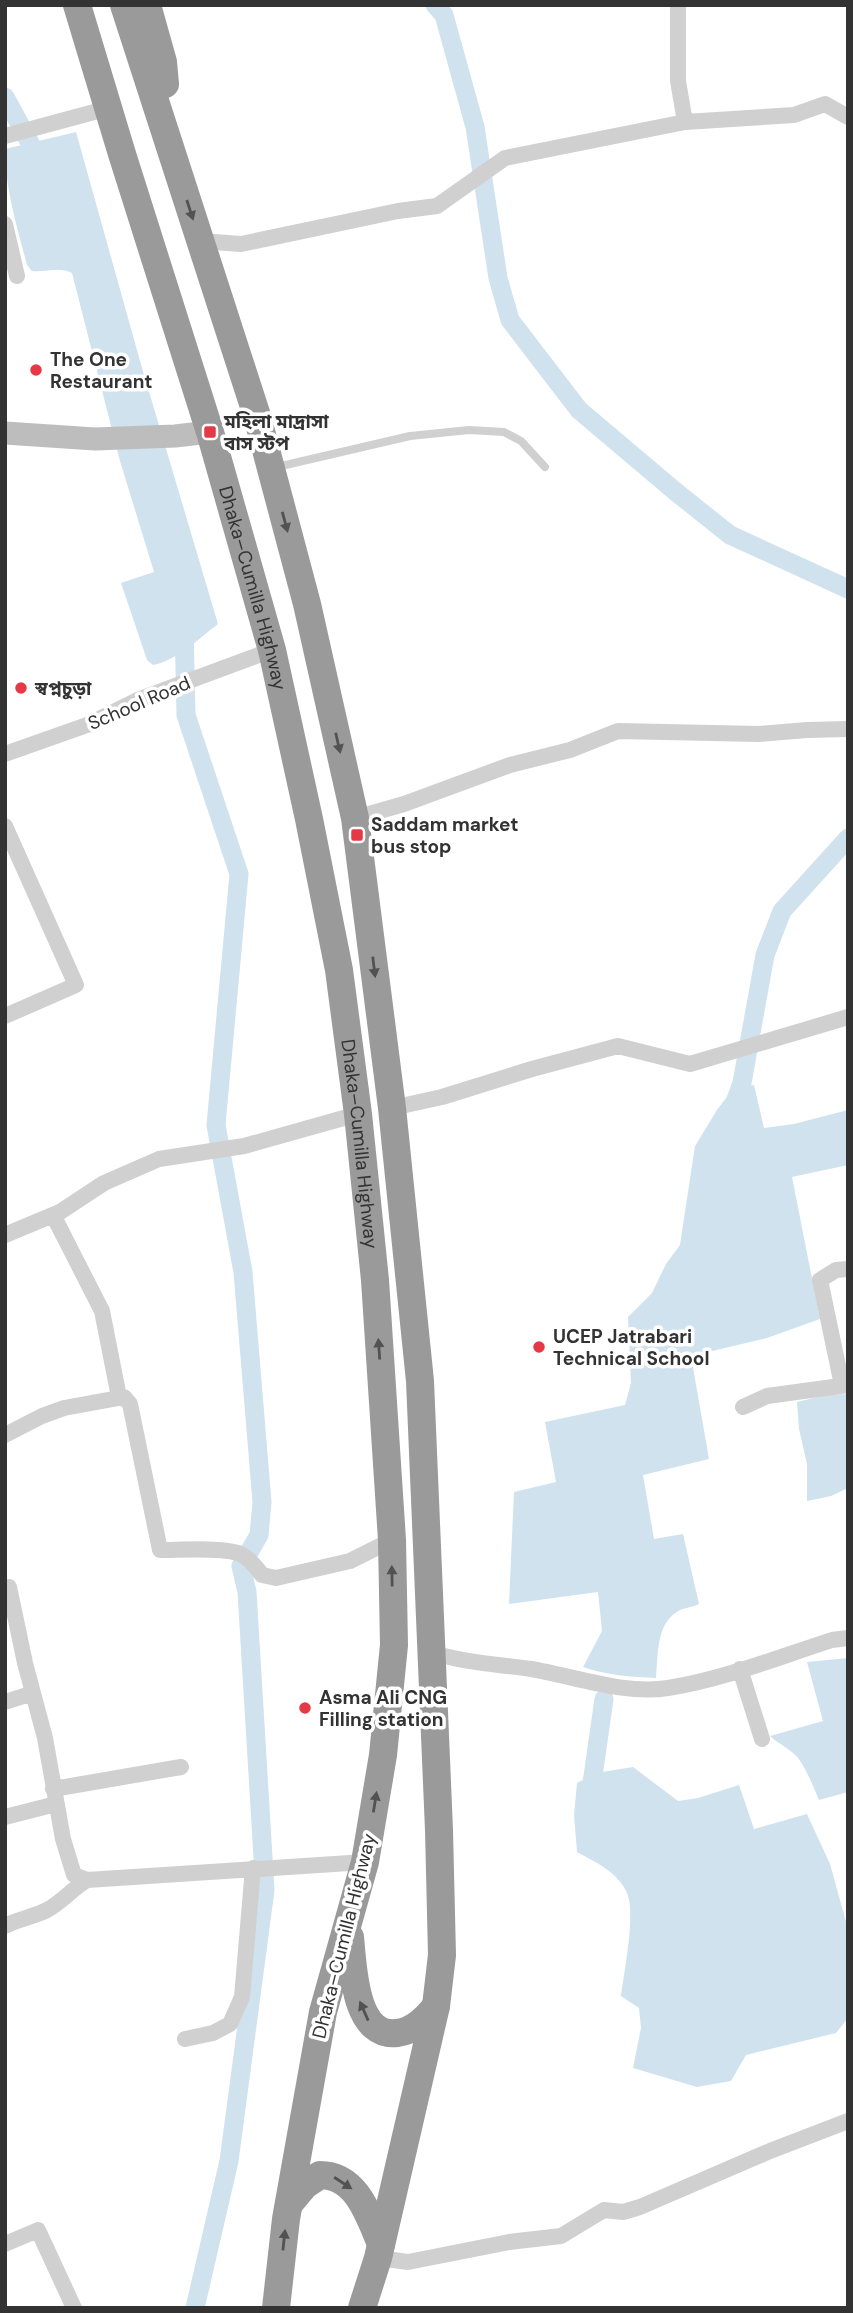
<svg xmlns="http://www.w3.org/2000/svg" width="853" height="2313" font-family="'DM Sans','Noto Sans Bengali',sans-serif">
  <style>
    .water { fill: #cfe2ee }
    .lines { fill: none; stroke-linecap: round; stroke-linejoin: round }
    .canal { stroke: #cfe2ee; stroke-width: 19 }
    .lane { stroke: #d0d0d0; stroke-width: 8 }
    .street { stroke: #d0d0d0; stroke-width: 16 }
    .secondary { stroke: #bdbdbd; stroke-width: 23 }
    .highway { stroke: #9a9a9a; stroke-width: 28 }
    .oneway { fill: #525252 }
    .poi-dot { fill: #e63946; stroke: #fff; stroke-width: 2.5 }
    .labels { text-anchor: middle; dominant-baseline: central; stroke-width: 7; stroke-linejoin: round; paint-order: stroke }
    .poi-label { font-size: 19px; font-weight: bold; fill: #333; stroke: #fff; text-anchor: start }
    .street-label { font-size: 19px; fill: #333; stroke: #fff }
  </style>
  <rect width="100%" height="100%" fill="#fff"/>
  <path class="water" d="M76 132 142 368 218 624C198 639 178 660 153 665L147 660 121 583 154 572 120 461 72 273C59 266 46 273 32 271L27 265C17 226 5 189 5 149Z
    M754 1085 764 1128 794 1124 848 1110V1165L792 1177 820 1319 767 1338 691 1356 709 1459 643 1475 654 1539 683 1534 699 1604C693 1607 684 1608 678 1611 656 1624 658 1656 656 1678 632 1677 606 1675 583 1667L602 1631 598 1592 509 1604 514 1492 556 1482 545 1422 625 1405 631 1383 628 1317 652 1293 666 1264 680 1245 695 1146 717 1110 733 1089Z
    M848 1394V1488L831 1496 807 1501V1464L799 1429 797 1402 826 1395Z
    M848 1658V1792L819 1800C813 1786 807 1770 798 1758 791 1749 778 1744 770 1736L823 1721 807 1662Z
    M633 1767 678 1801 698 1798 739 1785 754 1829 807 1814 830 1864 848 1929V2018L836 2033 746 2055 731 2081 697 2087 633 2068 641 2028 639 2008 621 1996C624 1973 636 1913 627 1893 618 1872 595 1862 577 1852L574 1815 577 1783 596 1773Z"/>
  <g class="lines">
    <path class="canal" d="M435 5 444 15 475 127 498 278 510 320 579 410 676 492 730 535 848 589
      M5 97 42 165
      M184 623 186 715 239 874 216 1125 243 1272 262 1502 259 1535 241 1566 247 1592 265 1890 229 2161 195 2308
      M731 1113 742 1083 765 955 782 911 848 838
      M596 1800 591 1790 604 1699"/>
    <path class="lane" d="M277 467 410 436 469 430 504 432 521 441 545 467"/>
    <path class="street" d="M678 5V81L685 122 794 115 825 104 848 117
      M5 136 98 111
      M5 224 17 276
      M200 241 241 244 398 211 437 206 505 158 685 122
      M5 754 87 725 140 699 272 650
      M355 818 404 804 510 765 570 750 618 731 759 734 807 730 848 729
      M5 826 76 985 5 1016
      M392 1108 442 1097 532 1069 618 1046 690 1064 848 1017
      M53 1215 102 1311 119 1397
      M5 1235 60 1212 104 1183 159 1159 244 1146 358 1114
      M842 1385 820 1280 836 1270 848 1269
      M743 1407 767 1396 848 1385
      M5 1435 42 1416 64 1408 124 1397 130 1404 160 1550C180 1550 219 1547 238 1553 247 1556 257 1568 262 1575L276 1578 350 1561 392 1540
      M9 1587 25 1663 45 1738 63 1839 74 1875 87 1880 365 1862
      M431 1652C464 1663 497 1664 531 1669 573 1676 625 1695 668 1688 724 1679 779 1657 832 1640L848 1638
      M740 1669 762 1739
      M5 1702 33 1693
      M53 1789 181 1767
      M5 1817 56 1804
      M5 1926C18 1919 33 1917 47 1910 62 1902 72 1889 87 1880
      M185 2039 213 2033 230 2024 242 1997 253 1868
      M5 2244 38 2230 74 2308
      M378 2258 408 2262 509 2242 561 2236 604 2210 623 2212 640 2207 770 2151 848 2121"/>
    <path class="secondary" d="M5 433 95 439 175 436 210 432"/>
    <g class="highway">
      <path id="s1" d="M77 5 122 154 210 432 272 650 309 819 339 970 358 1114 375 1280 392 1540 394 1645 383 1755 365 1862 323 2012 286 2219 276 2308"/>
      <path d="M124 5 257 416 307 604 355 818 392 1108 420 1381 439 1830 442 1955 436 2006 378 2258 362 2308"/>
      <path d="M147 5 163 62 165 84"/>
      <path d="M350 1937C353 1966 354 2038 397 2033 414 2031 426 2019 436 2006"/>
      <path d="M289 2204 305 2185 320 2175C357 2175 369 2216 381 2244"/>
    </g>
  </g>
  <defs><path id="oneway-solid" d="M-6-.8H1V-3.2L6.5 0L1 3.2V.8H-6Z" transform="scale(1.75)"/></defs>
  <g class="oneway">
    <use href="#oneway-solid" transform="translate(190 210) rotate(72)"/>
    <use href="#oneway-solid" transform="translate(285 522) rotate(75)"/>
    <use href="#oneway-solid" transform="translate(338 743) rotate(77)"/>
    <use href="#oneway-solid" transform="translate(374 967) rotate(83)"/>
    <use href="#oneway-solid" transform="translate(379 1349) rotate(-94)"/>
    <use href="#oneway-solid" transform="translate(392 1576) rotate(-91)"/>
    <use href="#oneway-solid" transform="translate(375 1802) rotate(-81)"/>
    <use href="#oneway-solid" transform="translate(364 2011) rotate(-114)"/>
    <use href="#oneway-solid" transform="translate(343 2183) rotate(33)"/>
    <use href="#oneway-solid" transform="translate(284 2240) rotate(-84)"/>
  </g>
  <g class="poi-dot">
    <circle cx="36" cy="370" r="7"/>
    <rect x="203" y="425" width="14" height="14" rx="3.5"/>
    <circle cx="21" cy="688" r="7"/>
    <rect x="350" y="828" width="14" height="14" rx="3.5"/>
    <circle cx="539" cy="1347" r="7"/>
    <circle cx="305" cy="1708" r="7"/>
  </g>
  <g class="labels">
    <g class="poi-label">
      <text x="50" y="359">The One<tspan x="50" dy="22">Restaurant</tspan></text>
      <text x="224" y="421">মহিলা মাদ্রাসা<tspan x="224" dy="22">বাস স্টপ</tspan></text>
      <text x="35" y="688">স্বপ্নচুড়া</text>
      <text x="371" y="824">Saddam market<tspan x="371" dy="22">bus stop</tspan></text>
      <text x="553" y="1336">UCEP Jatrabari<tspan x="553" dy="22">Technical School</tspan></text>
      <text x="319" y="1697">Asma Ali CNG<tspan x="319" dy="22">Filling station</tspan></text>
    </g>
    <g class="street-label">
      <text stroke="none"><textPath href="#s1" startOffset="609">Dhaka–Cumilla Highway</textPath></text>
      <text transform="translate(139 703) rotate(-23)">School Road</text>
      <text stroke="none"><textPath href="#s1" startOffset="1176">Dhaka–Cumilla Highway</textPath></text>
      <text transform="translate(344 1936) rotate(-76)">Dhaka–Cumilla Highway</text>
    </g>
  </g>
  <rect width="853" height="2313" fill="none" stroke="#333333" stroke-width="14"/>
</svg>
